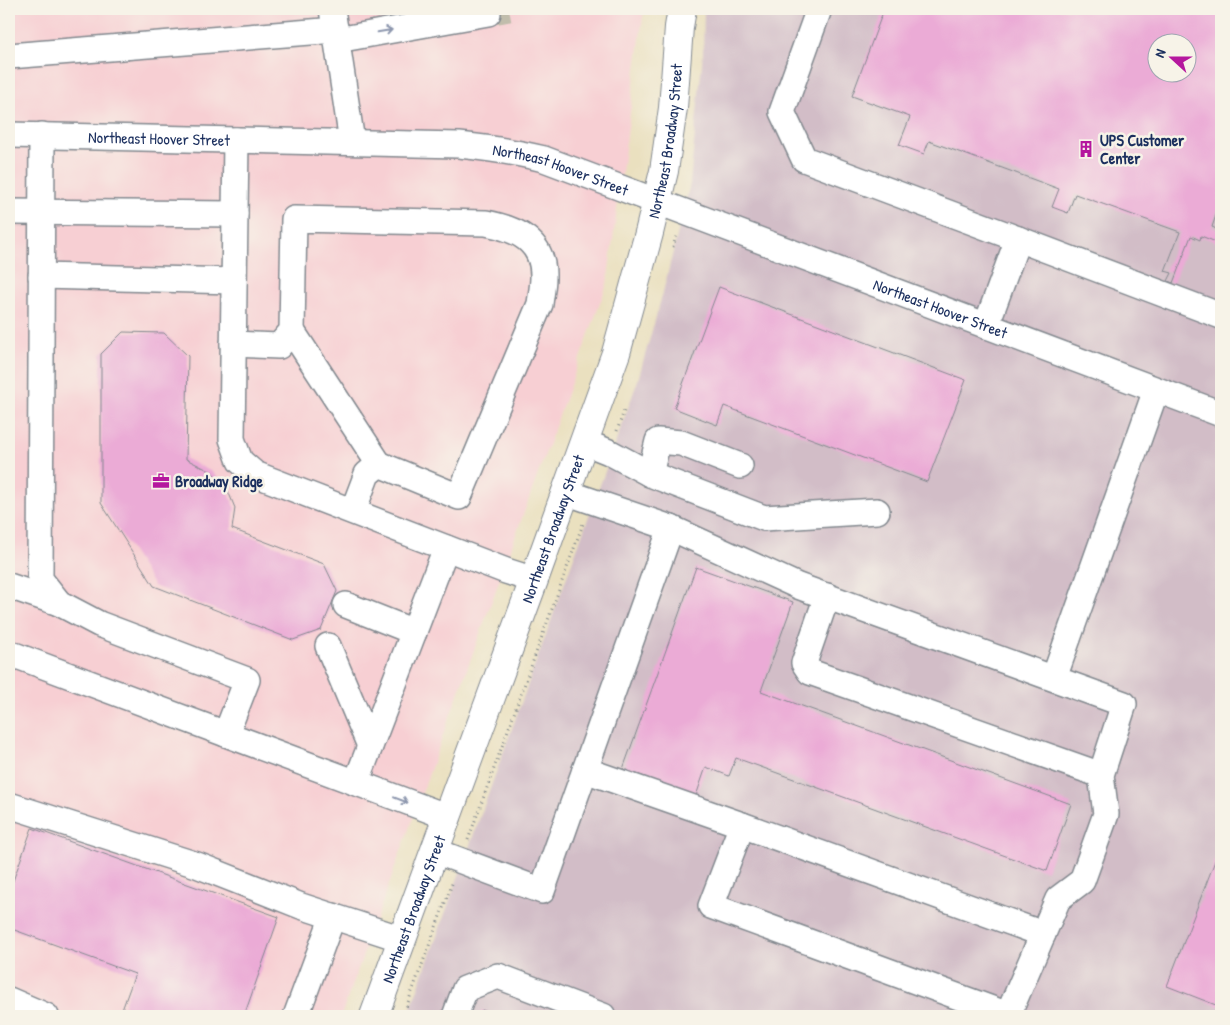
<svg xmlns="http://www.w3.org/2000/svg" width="1230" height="1025" font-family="'Patrick Hand',sans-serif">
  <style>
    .built { fill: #f7cfd3 }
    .industrial { fill: #d2bdc7; fill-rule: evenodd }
    .building { fill: #ebabd6; fill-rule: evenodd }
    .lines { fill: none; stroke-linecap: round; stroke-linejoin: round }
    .minor-tunnel { stroke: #c1bdac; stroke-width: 25; stroke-dasharray: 25 12; stroke-linecap: butt }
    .minor-casing { stroke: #82888e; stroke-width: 28 }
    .major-casing { stroke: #82888e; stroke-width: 30 }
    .path { stroke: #82888e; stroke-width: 3; stroke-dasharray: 1 4; stroke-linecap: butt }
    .minor { stroke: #fff; stroke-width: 25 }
    .major { stroke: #fff; stroke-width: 28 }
    .oneway { stroke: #8d97ae }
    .labels { text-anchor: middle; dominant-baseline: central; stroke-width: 5; stroke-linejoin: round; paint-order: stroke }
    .street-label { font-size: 16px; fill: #1b2f5e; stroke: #f7f3e8 }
    .poi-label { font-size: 16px; font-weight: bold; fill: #1b2f5e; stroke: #f7f3e8; text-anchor: start }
  </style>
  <rect width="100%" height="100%" fill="#f7f3e8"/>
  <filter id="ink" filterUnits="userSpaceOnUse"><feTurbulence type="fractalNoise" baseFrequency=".02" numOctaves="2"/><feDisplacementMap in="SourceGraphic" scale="10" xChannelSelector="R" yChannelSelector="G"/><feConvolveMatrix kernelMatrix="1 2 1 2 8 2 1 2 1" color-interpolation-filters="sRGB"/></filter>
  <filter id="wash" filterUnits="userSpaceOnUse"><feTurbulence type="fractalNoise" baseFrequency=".0096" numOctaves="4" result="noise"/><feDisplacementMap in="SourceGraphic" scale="20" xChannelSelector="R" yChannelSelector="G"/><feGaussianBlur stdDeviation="1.12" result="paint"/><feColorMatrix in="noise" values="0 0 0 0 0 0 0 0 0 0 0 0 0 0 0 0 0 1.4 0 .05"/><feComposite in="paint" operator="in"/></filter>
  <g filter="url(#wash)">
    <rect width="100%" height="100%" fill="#eae0bf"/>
    <path class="built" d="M9 9H644L607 284 341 1016H9Z"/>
    <path class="industrial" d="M704 9H1221V1016H408L637 383 662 296 690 184 703 53ZM1158 42H1188V72H1158Z"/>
    <g id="blocks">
      <path class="building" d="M884 9H1221V201L1212 227 1221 231V244L1201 236 1200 240 1191 236 1173 283 1168 281 1172 273 1165 271 1180 232 1075 194 1068 213 1052 207 1059 189 929 141 924 154 899 145 910 117 852 96ZM1158 42H1188V72H1158Z
        M719 287 966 380 927 482 724 406 717 425 674 408Z
        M123 332 164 333 188 356 186 459 212 472 228 491 235 508 232 529 324 564 337 591 321 630 293 640 154 586 101 503V354Z
        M696 567 793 602 761 691 1071 804 1047 871 736 758 729 776 706 767 696 796 623 769Z
        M32 828 279 917 244 1016H139L122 1010 135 974 9 928V892Z
        M1221 845V1007L1167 986Z
        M482 1010 498 1016H479Z"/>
    </g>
  </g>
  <g filter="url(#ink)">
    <use href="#blocks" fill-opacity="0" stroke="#82888e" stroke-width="1"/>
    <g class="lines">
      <path class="minor-tunnel" d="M488 13 509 9"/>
      <g class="minor-casing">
        <g id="minor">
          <path d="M332 9 352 142"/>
          <path d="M819 9 782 112 804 159 1018 239"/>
          <path d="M337 40 488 13"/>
          <path d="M9 56 336 30"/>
          <path id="s1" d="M9 135 459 145C488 148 516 152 544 159L1221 414"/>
          <path d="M42 135 40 579 59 603 99 624 247 680 226 734"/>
          <path d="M236 140 232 439 240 461 255 474 506 571 534 580"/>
          <path d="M9 212 235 214"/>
          <path d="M41 276 234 281"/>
          <path d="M986 326 1018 239 1221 316"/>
          <path d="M292 331 379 464"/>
          <path d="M233 344 279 346 292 331 294 219 486 223C517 229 544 241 543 277 543 286 541 295 540 304L459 497 379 464 367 474 353 511"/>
          <path d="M584 442 609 452 650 474 764 518 877 511"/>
          <path d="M650 474 658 441 681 443 740 466"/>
          <path d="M9 586 59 603"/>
          <path d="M827 596 804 663 810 672 1101 775"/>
          <path d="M346 605 414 632"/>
          <path d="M328 646 370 746"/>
          <path d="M9 653 448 817"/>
          <path d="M1054 678 1156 390"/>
          <path d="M585 770 742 825 711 906 1008 1015 1058 899 1082 881 1106 814 1101 775 1124 704 798 586 671 528"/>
          <path d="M356 783 446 548"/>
          <path d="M9 805 197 865 301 906 402 939"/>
          <path d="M742 825 1043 934"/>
          <path d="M435 851 542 891 671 528 565 492"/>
          <path d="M9 1000 46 1016"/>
          <path d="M296 1016 333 916"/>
          <path d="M455 1016 465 989 498 976 603 1016"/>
        </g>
      </g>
      <g class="major-casing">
        <g id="major">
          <path id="s2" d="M374 1016 534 580 616 353 649 233 664 171 673 108 679 27 682 9"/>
        </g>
      </g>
      <path class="path" d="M673 247 677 234
        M617 431 624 411
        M468 840 584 521
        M403 1016 453 881"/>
      <use href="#minor" class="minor"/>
      <use href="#major" class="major"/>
    </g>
    <defs><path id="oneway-shaft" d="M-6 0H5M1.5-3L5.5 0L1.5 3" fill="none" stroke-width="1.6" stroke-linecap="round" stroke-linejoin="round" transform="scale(1.25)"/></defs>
    <g class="oneway">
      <use href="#oneway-shaft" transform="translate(385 31) rotate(-10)"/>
      <use href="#oneway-shaft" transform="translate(401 800) rotate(21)"/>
    </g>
  </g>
  <defs>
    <g id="building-bare" transform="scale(1.35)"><path d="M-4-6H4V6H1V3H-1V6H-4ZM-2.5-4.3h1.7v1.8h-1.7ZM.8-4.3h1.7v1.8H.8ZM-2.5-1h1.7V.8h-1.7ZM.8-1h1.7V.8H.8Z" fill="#b5179e" stroke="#f7f3e8" stroke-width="2.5" paint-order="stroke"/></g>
    <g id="office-bare" transform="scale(1.35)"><path d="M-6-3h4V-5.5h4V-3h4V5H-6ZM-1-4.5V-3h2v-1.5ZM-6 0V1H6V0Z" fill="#b5179e" stroke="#f7f3e8" stroke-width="2.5" paint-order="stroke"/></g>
  </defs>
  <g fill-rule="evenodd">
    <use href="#building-bare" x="1086" y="149"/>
    <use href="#office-bare" x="161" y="481"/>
  </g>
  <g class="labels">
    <g class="street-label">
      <text stroke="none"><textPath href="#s1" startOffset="150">Northeast Hoover Street</textPath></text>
      <text stroke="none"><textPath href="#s2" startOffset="924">Northeast Broadway Street</textPath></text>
      <text stroke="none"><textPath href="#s1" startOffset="555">Northeast Hoover Street</textPath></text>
      <text stroke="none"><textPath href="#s1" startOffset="960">Northeast Hoover Street</textPath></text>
      <text stroke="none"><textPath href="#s2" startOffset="519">Northeast Broadway Street</textPath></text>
      <text stroke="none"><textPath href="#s2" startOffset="114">Northeast Broadway Street</textPath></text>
    </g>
    <g class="poi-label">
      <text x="1100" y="140">UPS Customer<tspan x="1100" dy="18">Center</tspan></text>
      <text x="175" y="481">Broadway Ridge</text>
    </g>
  </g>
  <rect width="1230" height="1025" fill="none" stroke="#f7f3e8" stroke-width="30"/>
  <g transform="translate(1172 58) rotate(291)"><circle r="24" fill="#f7f3e8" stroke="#9fa5b1"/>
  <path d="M0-4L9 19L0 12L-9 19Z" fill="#b5179e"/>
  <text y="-8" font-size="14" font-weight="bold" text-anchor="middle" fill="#1b2f5e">N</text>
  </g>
</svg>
